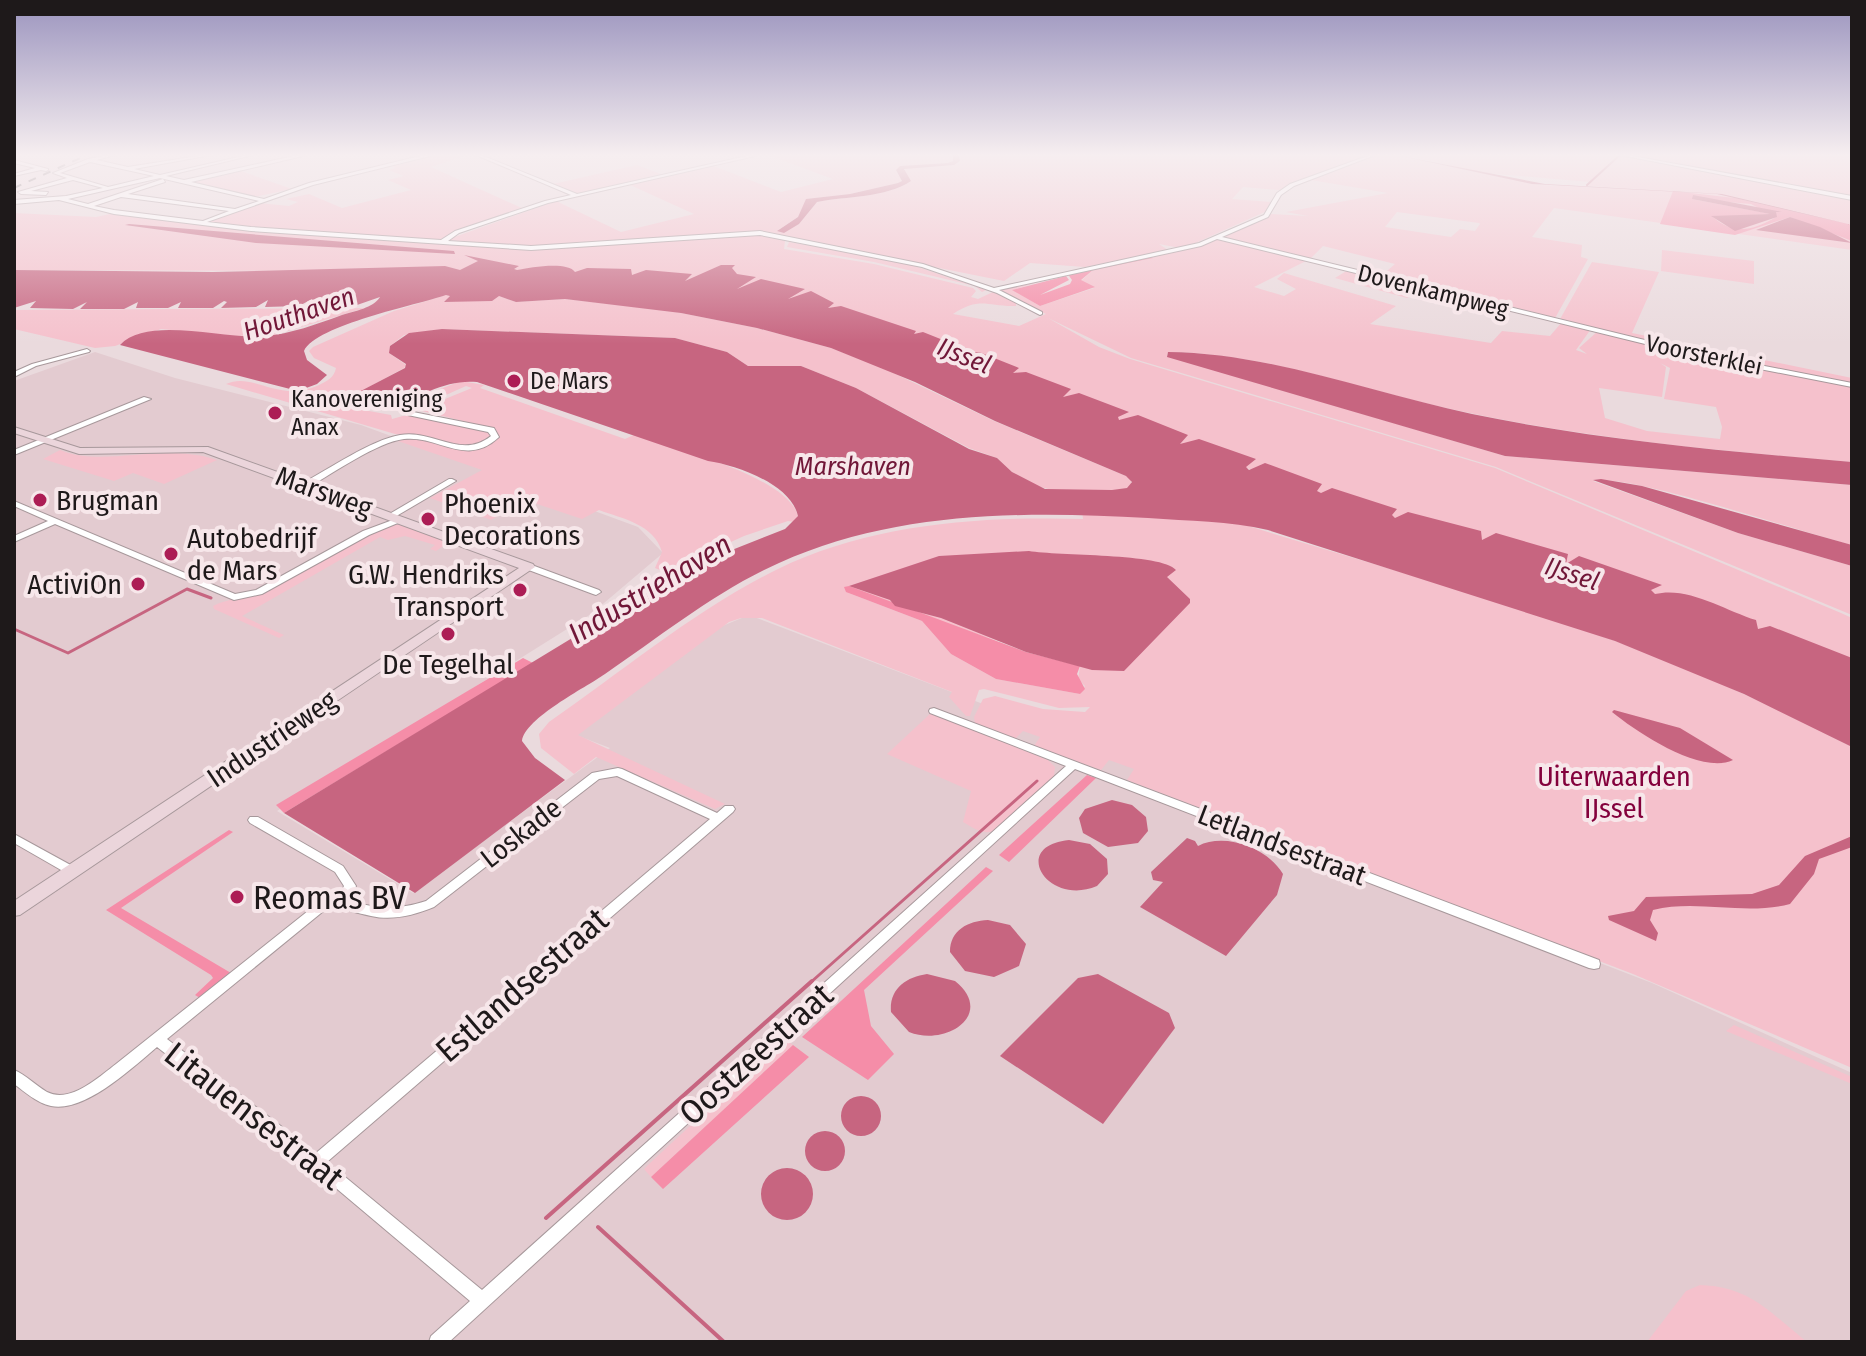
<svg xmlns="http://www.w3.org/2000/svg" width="1866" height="1356" font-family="'Fira Sans Condensed',sans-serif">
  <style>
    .built { fill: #e3cbd0 }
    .green { fill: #f5c1cc; fill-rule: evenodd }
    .forest { fill: #f58da8; fill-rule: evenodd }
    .water { fill: #c76580 }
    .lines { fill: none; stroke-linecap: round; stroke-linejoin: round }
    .stream-far2 { stroke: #c76580; stroke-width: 2 }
    .stream-far1 { stroke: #c76580; stroke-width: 3 }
    .stream { stroke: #c76580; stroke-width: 4 }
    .street-casing { stroke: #a7989b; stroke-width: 2 }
    .secondary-casing { stroke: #a7989b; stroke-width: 2 }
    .street { fill: #fff; fill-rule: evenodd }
    .secondary { fill: #ebd5db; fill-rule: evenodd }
    .rail { stroke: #6d6365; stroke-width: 2; stroke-dasharray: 8 8; stroke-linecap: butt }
    .poi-dot { fill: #ac1d55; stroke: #f7e7ea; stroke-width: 3 }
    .labels { text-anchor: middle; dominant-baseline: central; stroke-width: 8; stroke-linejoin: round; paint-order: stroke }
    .far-street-label { font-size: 24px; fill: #1e191a; stroke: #f7e7ea }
    .far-poi-label { font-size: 24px; fill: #1e191a; stroke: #f7e7ea; text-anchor: start }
    .far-water-label { font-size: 26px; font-style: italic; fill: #711738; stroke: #f7e7ea }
    .street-label { font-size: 28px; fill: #1e191a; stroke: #f7e7ea }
    .poi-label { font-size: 28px; fill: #1e191a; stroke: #f7e7ea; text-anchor: start }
    .park-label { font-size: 28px; fill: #83013c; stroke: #f7e7ea }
    .water-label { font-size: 30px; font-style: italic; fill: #711738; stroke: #f7e7ea }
    .near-poi-label { font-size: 34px; fill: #1e191a; stroke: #f7e7ea; text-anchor: start }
    .near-street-label { font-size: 34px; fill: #1e191a; stroke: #f7e7ea }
  </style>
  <rect width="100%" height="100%" fill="#eadadd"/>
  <path class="built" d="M95 352 175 378 361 425 638 527 663 553 591 614 277 811 413 893 610 748 576 735 720 627 749 615 1096 747 1288 843 1652 983 1852 1073V1342H14V381Z"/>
  <path class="green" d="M431 155H467L431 167 524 209 435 241 256 229 209 222 259 203 289 206 298 202 286 199 309 194 342 208 411 190 388 180 404 176 389 170 396 168 390 165Z
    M768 155H953V161L948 163 900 167 896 170 902 181 898 183 850 194 807 199 798 217 778 230 784 233 799 224 817 202C846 196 886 198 911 181L903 173 906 168 954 165 960 162 959 155H1371L1279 190 1243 187 1232 199 1271 202 1267 211 1191 245 1180 248 1159 244 1168 250 1085 267 1030 263 1004 281 760 232 677 240C713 240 752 226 785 241L784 249 874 264 973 288 976 291 971 297 978 299 993 292 1010 298 999 290 1064 274 1013 290 1040 306 1094 288 1081 281 1093 270 1219 239 1308 260 1254 287 1284 296 1296 289 1277 279 1284 273 1396 306 1370 324 1491 343 1502 331 1550 336 1562 322 1559 321 1592 262 1659 272 1632 333 1852 378V384L1717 359 1591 329 1576 350 1587 354 1579 348 1598 331 1716 360 1852 385V462C1719 451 1590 439 1460 411 1364 391 1267 353 1168 352L1167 356 1505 456 1852 485V545C1807 534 1625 472 1593 481L1738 533 1852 566V615L1496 467 1131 358 1048 318 1099 347 1130 359 1495 468 1841 613 1852 618V669L1757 630 1656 595 1565 564 1395 518 1247 468 1115 420 915 335 828 308 685 282 575 272 14 270V213L96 217 115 213 270 232 529 249 671 241 547 248 446 240 556 201 621 232 694 214 628 184 711 165 781 192 833 179ZM1016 300 1046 314 1019 326 953 314C981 296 987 307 1016 306ZM1660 363 1670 368 1664 399 1716 407 1722 427 1720 439 1647 431 1605 418 1599 388 1662 397 1666 367Z
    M1375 155H1396L1540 185 1673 191 1588 186 1590 182 1485 173 1403 155H1852V250L1554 208 1532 237 1582 245 1581 257 1588 259 1554 320 1380 277 1395 264 1323 246 1310 259 1222 237 1271 214 1308 216 1286 212 1388 193 1311 180ZM1397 212 1479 223 1480 224 1475 231 1460 229 1451 237 1385 227Z
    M637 165 661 174 577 194 553 184Z
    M238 170 292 189 254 197 183 183Z
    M789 242 900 261 986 290 982 292 975 286 874 262 787 247Z
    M1662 250 1754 261V284L1661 271Z
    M1348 270 1421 288 1407 298 1335 278Z
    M446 295H451L445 302 499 296 516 302 565 299 666 310 757 328 831 348 883 368 994 421 1126 476 1131 479V488C1279 539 1432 578 1581 629 1674 660 1765 702 1852 747V1068L1633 974 1127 780 1134 769 1109 760 1101 770 1034 746 1040 737 1023 731 1015 739 975 723 974 717 983 699 995 696 1043 709 1085 712 1090 707 1059 708 984 689 979 690 970 716H966L949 697 952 692 762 618H741L729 622 578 735 725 804 715 809 596 757 574 774 541 748 539 734 549 722C623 671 696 609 778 569 870 524 981 516 1083 519L1080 491 1052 490 1037 486 1012 472 997 458 969 448 856 388 801 366H748L727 352 675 338 442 329 404 335 390 346 389 353 406 365 404 368 356 394 364 401 358 409 391 415 392 419 410 414 490 432 492 437 487 442 465 447 395 434 226 384C253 371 279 404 319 385 327 381 334 378 336 368L314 358 309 351 313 347 394 311ZM846 592 1080 667 1078 679 1085 686 1080 694 996 679 951 654 922 621Z
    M365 308 274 335 233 336 161 329 115 346 95 348 14 329V310Z
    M461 381 484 385 480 388 625 439 634 435C671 447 789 477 798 516L794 522 788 521 744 536 665 572 655 568 662 552C654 524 623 519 599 510L582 519 525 500 491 520 430 498 482 470 398 441C431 431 465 463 497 438V431L491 428 418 410 472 388 466 386 410 411 435 391Z
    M60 450C101 468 165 442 217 460L164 484 133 473 114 481 43 459Z
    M398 524 449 542 436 551 430 549 435 545 405 536 388 540 380 537 242 616 284 635 279 638 214 609 213 606C229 597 246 600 262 593 308 571 349 541 398 524Z
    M931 713 1048 760 1055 767 1054 776 995 830C983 836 974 828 963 822L971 791 887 754Z
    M1734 1025 1852 1077V1084L1726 1031Z
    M784 1039 793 1045 651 1177 644 1169 649 1164Z
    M1700 1285C1751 1287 1769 1312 1807 1342H1647L1686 1291Z"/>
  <path class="forest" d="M1673 191 1735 198 1852 225V241L1790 217 1735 235 1660 224ZM1692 199 1751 204 1776 217C1753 231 1733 235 1713 217L1771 214Z
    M1150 256 1153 258 1093 270 1081 280 1095 287 1040 306 1012 290 1066 276 1069 280 1040 295 1070 284 1072 280 1067 273Z
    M849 586 1026 652 1080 666 1077 674 1085 689 1080 694 996 679 951 654 922 621 846 592 844 587Z
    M523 658 533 663 284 813 276 805Z
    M1087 775 1096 778 1009 862 999 855Z
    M229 830 233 832 121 908 231 973 200 998 195 995 213 978 211 975 106 910Z
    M986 867 993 871 864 990 871 1026 894 1054 868 1080 802 1037Z
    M793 1045 809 1057 663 1189 651 1177Z"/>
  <path class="water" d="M953 155H959L960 161 954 165 904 169 911 181C886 198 846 196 817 202L799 224 784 233 777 231 798 217 806 199 850 194 898 183 902 181 896 170 900 166 948 163 953 161Z
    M1396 155 1545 184 1722 194 1852 225 1717 194 1532 184Z
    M1693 195 1782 212H1776L1777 217 1735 231 1711 216 1770 214 1692 199Z
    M1790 217 1820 227 1852 243 1756 230Z
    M129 224 454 251 455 254 256 243 125 225Z
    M464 255 519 266 514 269 517 270C531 267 568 261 575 272L587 268 631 269 632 275 646 270 692 274 685 281 721 265H735L732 268 737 274 756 277 737 289 761 279 805 289 788 299 811 291 834 303 828 308 841 306 916 331 914 334 923 332 968 350 966 353 979 352 1019 368 1013 373 1026 372 1071 389 1063 397 1079 393 1129 412 1118 417 1119 420 1138 415 1188 435 1180 444 1199 439 1256 459 1246 467 1249 470 1265 463 1322 484 1317 491 1321 493 1332 488 1397 509 1392 515 1395 518 1408 512 1481 531 1482 540 1496 533 1568 554 1566 564 1579 556 1662 585 1651 590 1655 594C1688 586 1724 610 1756 620L1758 629 1770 626 1852 658V747L1744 694 1615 641 1268 530C1229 521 1189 521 1148 518 1023 511 895 511 779 563 716 591 661 636 605 674 585 688 525 718 522 741L535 758 565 780 415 893 284 813 689 567 785 529 798 516C791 484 736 465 708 461L477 382C447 379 418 396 392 409L359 398 355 394 405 368 406 364 389 353 390 346 409 333 442 329 675 338 727 352 748 366H801L856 388 969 449 997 458 1012 472 1045 489 1112 490 1127 488 1132 482 1126 476 995 421 915 382 831 348 757 328 681 313 565 299 516 302 499 296 492 301 444 302 450 296 446 295C417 305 316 325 304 351L307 360 327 375 317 384 298 391 120 345C147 315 226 340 264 336 291 334 317 324 342 315 355 311 373 308 380 297L357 305 315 306 311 305 312 299 299 306 265 307 268 300 256 307 221 308 227 302 224 301 213 308H178L181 302 168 308H136L138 302 124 309H80L87 302 73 309 30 308 36 301 14 308V270L213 272 445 266 460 270 478 261Z
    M1168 352C1270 353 1372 393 1472 414 1598 440 1724 451 1852 462V485L1505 456 1167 357Z
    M1601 479 1642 486 1852 545V566L1738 533 1593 480Z
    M1029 551C1057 556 1162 553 1176 570L1167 577 1190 599V603L1124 671 1092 670 1026 652 941 618 895 606 890 600 849 586 939 556Z
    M1614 710 1680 728 1733 760C1701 775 1638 733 1612 712Z
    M1112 800 1132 805 1146 817 1148 831 1138 843 1108 847 1083 833 1079 818 1085 809Z
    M1852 836V847L1819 859 1814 874 1790 904C1744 916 1698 899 1653 910L1650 920 1658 933 1656 941 1609 920 1608 916 1634 911 1646 897 1752 894 1779 885 1805 856Z
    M1187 838 1195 841 1198 846C1225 832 1268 848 1283 874L1277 895 1226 956 1140 907 1163 882 1153 880 1151 872Z
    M1069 840 1090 844 1107 859 1108 874 1097 886C1048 907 1009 846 1069 840Z
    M988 920 1010 925 1026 944 1019 966 994 977 965 971 950 952C950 930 968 921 988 920Z
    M927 974 955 981C996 1014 946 1047 909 1032L891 1012C889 989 906 977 927 974Z
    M1098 974 1169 1013 1175 1028 1103 1124 1000 1056 1078 978Z
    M841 1116a20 20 0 1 1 40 0a20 20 0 1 1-40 0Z
    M805 1151a20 20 0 1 1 40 0a20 20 0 1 1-40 0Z
    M761 1194a26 26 0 1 1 52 0a26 26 0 1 1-52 0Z"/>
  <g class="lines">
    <path class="stream-far2" d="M1587 185 1620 155"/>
    <path class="stream-far1" d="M14 629 68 653 187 589 211 598
      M810 983 1037 781"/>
    <path class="stream" d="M546 1218 812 981
      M598 1227 724 1342"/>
    <g class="street-casing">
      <path id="street" d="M109 155H115L97 160 128 167 204 155H211L134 169 160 175 247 155H253L166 176 184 180 298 155H305L303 156 191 182 264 199 309 183 424 155H430V156L313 185 207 222 251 227 441 240 455 231 545 201 571 195 476 155H481L577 194 751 155H757L755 156 548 203 459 233 448 241 531 246 760 231 923 264 994 288 1199 243 1264 215 1277 193 1290 184 1370 155H1375L1294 186 1281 195 1268 217 1222 237 1698 353 1852 383V387L1698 357 1217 239 1201 246 999 290 1042 312V314L1040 315 997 293 922 267 760 235 531 250 251 231 114 214 59 200 14 204V200L66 196 103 188 73 180 31 191 48 192 46 195 21 194 18 192 67 178 53 173 88 159ZM90 162 154 176 108 187 60 173ZM160 178 259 201 235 209 128 194 165 182 163 179 88 204 68 199ZM121 197 229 211 203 221 114 210 94 206Z
        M1620 155H1627L1852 196V200Z
        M14 160 48 169V170L46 171 41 170 14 176V174L35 168 14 163Z
        M87 349 90 351 89 352 36 366 14 377V372L32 364Z
        M144 397 151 399 14 455V450Z
        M403 410 494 428 499 437C466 468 439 435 404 439 378 442 333 473 309 487H303V483C329 469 371 440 400 435 433 429 461 460 491 436L488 432 403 414Z
        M449 479H452L456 481 393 518 390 519 386 516Z
        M14 501 235 594 256 590 363 531 398 518 401 517 405 520 369 535 262 594 234 600 55 524 14 542V536L48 521 14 506Z
        M529 564 599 590 601 592 596 595 593 594 526 569 525 567 526 565Z
        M934 708 1599 960 1600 964 1599 968 1594 969 1589 968 1075 769 449 1342H429L431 1336 470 1301 311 1167 157 1047C133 1067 85 1113 51 1106 37 1103 25 1092 14 1084V1070C26 1075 35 1085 47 1092 70 1104 99 1077 116 1064L318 903 329 900 338 899 344 886 335 872 250 823 248 820 250 817H258L343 866 356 886 350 901C377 909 399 910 426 901L592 773 618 768 622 769 717 813 725 806H733L735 809 733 812 327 1162 482 1290 1066 766 930 713 929 711 930 709ZM617 776 710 819 316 1153 167 1039 326 909C342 907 355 913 371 916 393 921 414 915 434 907L599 779Z
        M14 834 76 868 78 871 76 874 72 875 68 874 14 843Z"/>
    </g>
    <g class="secondary-casing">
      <path id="secondary" d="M14 427 80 448 208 447 533 564 535 567 20 915 14 916V901L519 568 203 452 79 454 14 433Z"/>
    </g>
    <use href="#street" class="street"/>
    <use href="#secondary" class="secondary"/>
    <path class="rail" d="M14 188 87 155"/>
  </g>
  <linearGradient id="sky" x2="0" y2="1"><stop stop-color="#9b94be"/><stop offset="0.45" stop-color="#f6eef0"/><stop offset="1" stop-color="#f6eef0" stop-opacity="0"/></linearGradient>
  <rect width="1866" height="344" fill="url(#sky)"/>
  <g class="poi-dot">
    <circle cx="514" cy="381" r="8"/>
    <circle cx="275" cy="413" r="8"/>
    <circle cx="40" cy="500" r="8"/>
    <circle cx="428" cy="519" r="8"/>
    <circle cx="171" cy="554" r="8"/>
    <circle cx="138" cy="584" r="8"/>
    <circle cx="520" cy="590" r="8"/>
    <circle cx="448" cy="634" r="8"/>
    <circle cx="237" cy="897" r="8"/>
  </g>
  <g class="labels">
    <g class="far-street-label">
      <text transform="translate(1433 291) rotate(14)">Dovenkampweg</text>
      <text transform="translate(1704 355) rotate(12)">Voorsterklei</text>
    </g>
    <g class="far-poi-label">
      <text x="530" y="381">De Mars</text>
      <text x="291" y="399">Kanovereniging<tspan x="291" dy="28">Anax</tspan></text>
    </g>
    <g class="far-water-label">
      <text transform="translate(299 314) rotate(-19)">Houthaven</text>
      <text transform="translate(964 356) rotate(22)">IJssel</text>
      <text x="853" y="466">Marshaven</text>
      <text transform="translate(1572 574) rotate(18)">IJssel</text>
    </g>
    <g class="street-label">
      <text transform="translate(324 492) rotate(20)">Marsweg</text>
      <text transform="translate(272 739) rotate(-34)">Industrieweg</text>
      <text transform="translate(521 833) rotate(-38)">Loskade</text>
      <text transform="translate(1282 845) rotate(21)">Letlandsestraat</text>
    </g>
    <g class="poi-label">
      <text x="56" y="500">Brugman</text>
      <text x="444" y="503">Phoenix<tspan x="444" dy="32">Decorations</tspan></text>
      <text x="187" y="538">Autobedrijf<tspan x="187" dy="32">de Mars</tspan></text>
      <text x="504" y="574" text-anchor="end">G.W. Hendriks<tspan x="504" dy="32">Transport</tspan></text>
      <text x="122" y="584" text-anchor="end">ActiviOn</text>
      <text x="448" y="664" text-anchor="middle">De Tegelhal</text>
    </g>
    <g class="park-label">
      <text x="1614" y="776">Uiterwaarden<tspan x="1614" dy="32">IJssel</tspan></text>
    </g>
    <g class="water-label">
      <text transform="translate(650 589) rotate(-31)">Industriehaven</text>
    </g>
    <g class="near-poi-label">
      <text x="253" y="897">Reomas BV</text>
    </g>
    <g class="near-street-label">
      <text transform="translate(522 985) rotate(-41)">Estlandsestraat</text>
      <text transform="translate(756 1054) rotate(-42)">Oostzeestraat</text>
      <text transform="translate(254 1116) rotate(38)">Litauensestraat</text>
    </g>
  </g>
  <rect width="1866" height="1356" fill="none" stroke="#1e191a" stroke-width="32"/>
</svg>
